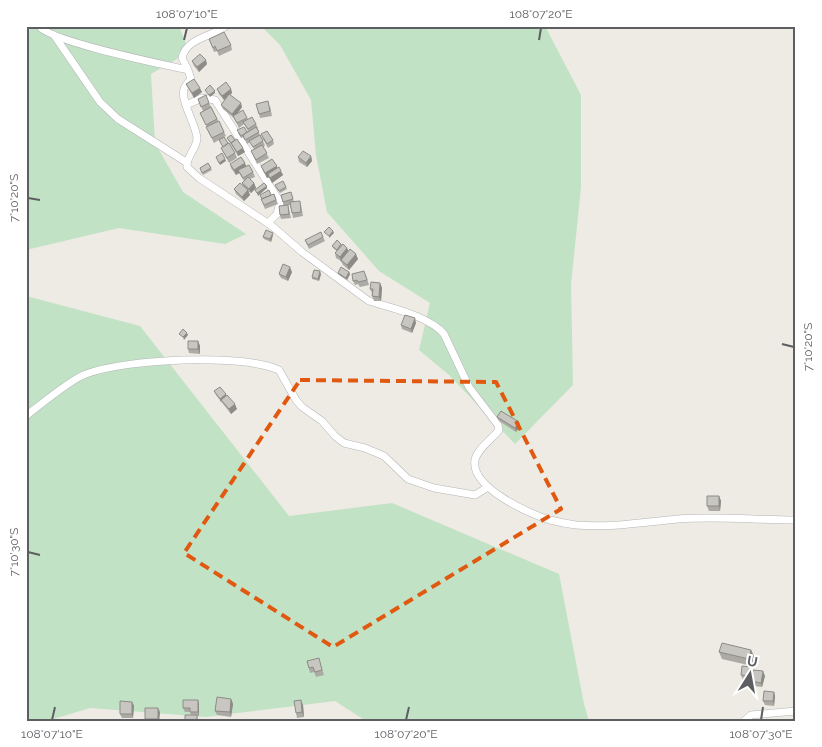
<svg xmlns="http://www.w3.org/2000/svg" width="822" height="747" font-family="Raleway,sans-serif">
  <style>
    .green { fill: #c2e2c5 }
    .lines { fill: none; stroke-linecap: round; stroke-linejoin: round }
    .street-casing { stroke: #b4b5b9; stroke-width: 8 }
    .street { stroke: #fff; stroke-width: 7 }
    .wall { fill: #acaaa5 }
    .shaded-wall { fill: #8c8b86 }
    .building { fill: #c8c6c0; stroke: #8c8b86 }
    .marked { fill: none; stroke: #e15910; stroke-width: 4; stroke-dasharray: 10 6; stroke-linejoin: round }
    .ticks { fill: none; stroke: #5c5e62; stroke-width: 2 }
    .neatline { fill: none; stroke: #5c5e62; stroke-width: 2 }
    .ticks-label { font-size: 12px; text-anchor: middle; fill: #5c5e62 }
  </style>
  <rect width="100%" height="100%" fill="#edebe3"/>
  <path class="green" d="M31 26H179L189 52 151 74 155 143 183 192 246 234 225 244 119 228 26 250V39Z
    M261 26H545L581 95V188L571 284 573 385 515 444 449 375 419 350 430 303 379 271 327 212 316 155 311 100 280 45Z
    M26 296 140 326 289 516 392 503 559 574 584 704 589 721H366L335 701 206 717 90 708 47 721H26Z"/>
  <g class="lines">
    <g class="street-casing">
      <path id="street" d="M39 26C51 42 162 64 188 70L191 79C189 82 185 85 184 89 180 101 196 124 197 138 197 149 186 156 187 167L199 178 272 226 302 252 362 296 369 301C391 308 429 316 444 334L469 387 498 425 499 430C492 439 477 449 475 460 470 487 529 514 550 520 558 522 568 524 576 525 610 528 645 522 678 519 717 516 757 520 796 520
        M54 35 100 102 118 119 186 162
        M188 70 182 58C186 38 212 37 226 26
        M186 105 202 98 215 100 280 202 277 214 268 223
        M26 416C40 405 71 379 86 374 126 359 240 353 279 370L296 400 302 407 322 421 335 436 344 443 365 448 384 456 408 479 434 488 475 495 488 487
        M744 721 751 715 796 711"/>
    </g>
    <use href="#street" class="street"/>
  </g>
  <path class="wall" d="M213 26H220L215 29Z
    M209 39 231 45 232 50 219 56 217 51 214 52Z
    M192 61 207 64 199 72 194 66Z
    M186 84 202 92 194 98 188 88Z
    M217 89H231L232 93 230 95 242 107 238 113 247 118 248 119 256 124 258 128 257 129 263 141 265 146 263 147 269 158 257 164 251 151 254 149 250 142 247 144 244 137 241 138 238 133 248 131 244 124 239 128 234 118 223 109 221 105 226 98 224 100 219 94Z
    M198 99 209 103 224 132 226 136 224 137 235 153 237 158 229 163 223 152 221 148 223 147 219 140 222 138 214 143 208 131 207 127 200 113 203 111Z
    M270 106 272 116 260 118 259 114Z
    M261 134 273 140 274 144 268 148 263 139Z
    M227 138 245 152 238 156Z
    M311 156 312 161 307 167 299 162 298 157Z
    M208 163 212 170 203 175 200 168Z
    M230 164 246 166 253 172 255 177 250 179 254 183 256 188 251 193 248 191 250 195 244 201 236 194 234 189 244 187 242 183 244 181 239 173 236 175 231 168Z
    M261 166 277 168 283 175 272 183 269 177 267 178 263 171Z
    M275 185 286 187 287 189 280 193Z
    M291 192 294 202 301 205 303 216 293 218 292 213 290 205H288L291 218 281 219 280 215 284 206 281 195Z
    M274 194 278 204 265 209 263 204 271 195Z
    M273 235 271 242 264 239 263 237Z
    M323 237 325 241 309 249 305 240Z
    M341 244 347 248 348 251 358 259 349 270 343 265 341 261 336 258 335 253 337 251 333 248 332 246Z
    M292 272 288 281 281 278 279 274Z
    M349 272 350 274 347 280 339 275 338 273Z
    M321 274 319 281 312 279V277Z
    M366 275 369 285 360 287 358 284 355 285 353 281Z
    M380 283 382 288 381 301H374L372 296V293L370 289Z
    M416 323 412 333 402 329 401 325Z
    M198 341 200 346V354L189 353 188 349Z
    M214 391 226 396 237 409 231 414 216 395Z
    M497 417 519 422 520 426 516 432 499 421Z
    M719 496 721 501 720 511H709L707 506Z
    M751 650 754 656 752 666 722 659 719 652Z
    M307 661 320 662 324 675 316 677 314 672 310 673Z
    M751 667 753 672 765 676 762 687 753 686 751 681 743 680 741 675Z
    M774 692 775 696 774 706 765 705 763 701Z
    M231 699 233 704 231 717 217 715 215 711Z
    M198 700 199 704V716H197L198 719 191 715 190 712H185L183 708Z
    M132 702 134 706 133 718H122L120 714Z
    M303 705 304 717 297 718 296 713Z
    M160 712 159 721H145V719Z"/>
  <path class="shaded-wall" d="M206 60 207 64 199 72 197 67Z
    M200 88 202 92 194 98 192 93Z
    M231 89 232 93 224 100 222 96Z
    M215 91V93L210 97 209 95Z
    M241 103 242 107 234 118 232 114Z
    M243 148 245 152 238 156 237 152Z
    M311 156 312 161 307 167 306 163Z
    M225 159 226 161 220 165 219 163Z
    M245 163 247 168 236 175 234 170Z
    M277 166 278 171 268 174 269 177 267 178 265 173Z
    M281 171 283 175 272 183 270 178Z
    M254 183 256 188 251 193 249 189Z
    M267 186V188L258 196 257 193Z
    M248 190 250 195 244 201 242 197Z
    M333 231 334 233 329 238V236Z
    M273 233V235L271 242 270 239Z
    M347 248 349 252 341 262 340 257Z
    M356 254 358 259 349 270 347 265Z
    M290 267 292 272 288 281 286 277Z
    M320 271 321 274 319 281 318 279Z
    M349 272 350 274 347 280 346 278Z
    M380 283 382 288 381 301 379 297Z
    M415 318 416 323 412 333 411 329Z
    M187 333 188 335 184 340 183 337Z
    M198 341 200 346V354L198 349Z
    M226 394 227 399 221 400V403L220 399Z
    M235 404 237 409 231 414 229 409Z
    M519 422 520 426 516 432 515 428Z
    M719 496 721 501 720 511 719 506Z
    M751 650 754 656 752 666 749 659Z
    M751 667 753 672 752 681 750 676Z
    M763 671 765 676 762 687 761 683Z
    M774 692 775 696 774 706 773 701Z
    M231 699 233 704 231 717 230 712Z
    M198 700 199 704V716L198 712Z
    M301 700 303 705 304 717 302 712Z
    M132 702 134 706 133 718 132 714Z
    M158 708 160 712 159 721H158Z"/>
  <path class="building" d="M224 32 231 45 217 51 215 46 213 48 209 39Z
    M200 54 206 60 197 67 192 61Z
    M194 79 200 88 192 93 186 84Z
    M226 82 231 89 222 96 217 89Z
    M210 85 215 91 209 95 205 90Z
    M229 94 241 103 232 114 221 105Z
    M206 95 209 103 201 107 198 99Z
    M268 101 270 111 259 114 256 104Z
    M211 107 217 119 206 125 200 113Z
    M243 110 247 118 237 123 233 116Z
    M252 117 256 124 248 129 243 122Z
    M219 121 224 132 212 138 206 127Z
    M244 127 247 132 241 136 237 130Z
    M256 127 259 132 245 140 243 135Z
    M267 131 273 140 267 144 261 134Z
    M231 135 235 140 231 143 227 138Z
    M260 135 263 141 253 147 249 141Z
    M224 137 228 143 223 147 219 140Z
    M237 139 243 148 237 152 231 143Z
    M229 143 235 153 227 158 221 148Z
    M262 145 267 153 256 160 251 151Z
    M303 151 311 156 306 163 298 157Z
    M222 153 225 159 219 163 216 157Z
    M241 157 245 163 234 170 230 164Z
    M272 159 277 166 265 173 261 166Z
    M208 163 211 168 202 173 200 168Z
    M249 165 253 172 243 178 238 170Z
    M279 167 281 171 270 178 268 174Z
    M248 177 254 183 249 189 242 183Z
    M283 181 286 187 279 191 275 185Z
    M240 183 248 190 242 197 234 189Z
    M264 183 267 186 257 193 255 190Z
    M269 190 271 195 262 199 260 195Z
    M291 192 293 199 283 202 281 195Z
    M274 194 276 200 264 205 261 199Z
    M300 201 301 212 292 213 290 202Z
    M288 205 289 214 280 215 279 206Z
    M329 227 333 231 329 236 324 232Z
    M266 230 273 233 270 239 263 237Z
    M321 232 323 237 308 245 305 240Z
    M337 240 341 244 337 250 332 246Z
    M343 244 347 248 340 257 335 253Z
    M350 249 356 254 347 265 341 260Z
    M283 264 290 267 286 277 279 274Z
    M341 267 349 272 346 278 338 273Z
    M314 270 320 271 318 279 312 277Z
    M364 271 367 280 358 282 357 280 353 281 352 274Z
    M371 282 380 283 379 297 372 296 373 289H370Z
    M405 315 415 318 411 329 401 325Z
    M183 329 187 333 183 337 179 334Z
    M188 341H198V349H188Z
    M220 387 226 394 220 399 214 391Z
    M227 395 235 404 229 409 221 400Z
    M501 411 519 422 515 428 497 417Z
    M707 496H719V506H707Z
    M722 643 751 650 749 659 719 652Z
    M319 658 322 670 315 672 313 667 309 668 307 661Z
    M742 666 751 667 750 676 741 675Z
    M753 670 763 671 761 683 751 681Z
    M764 691 774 692 773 701H763Z
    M217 697 231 699 230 712 215 711Z
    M183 700H198V712H190V708H183Z
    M301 700 302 712 296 713 294 701Z
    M120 701 132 702V714H120Z
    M145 708H158V719H145Z
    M185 715H197V721H185Z"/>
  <path class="marked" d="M300 380 496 382 561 509 333 647 184 553Z"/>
  <path class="ticks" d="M184 40 187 28M539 40 541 28M28 198 40 200M782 344 794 347M28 552 40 555M52 720 55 707M406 720 409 707M761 720 763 707"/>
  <rect width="822" height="747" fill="none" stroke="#ffffff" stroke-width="55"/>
  <g transform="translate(750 674) rotate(11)" stroke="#ffffff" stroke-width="4" paint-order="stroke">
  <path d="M0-4L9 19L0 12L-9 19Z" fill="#5c5e62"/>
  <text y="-8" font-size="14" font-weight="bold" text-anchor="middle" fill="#5c5e62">U</text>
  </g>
  <rect x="28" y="28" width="766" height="692" class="neatline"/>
  <g class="ticks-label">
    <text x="187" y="18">108°07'10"E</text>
    <text x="541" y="18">108°07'20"E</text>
    <text transform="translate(14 198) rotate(-90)" y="4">7°10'20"S</text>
    <text transform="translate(808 347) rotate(-90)" y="4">7°10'20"S</text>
    <text transform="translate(14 552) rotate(-90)" y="4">7°10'30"S</text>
    <text x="52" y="738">108°07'10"E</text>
    <text x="406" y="738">108°07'20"E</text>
    <text x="761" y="738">108°07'30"E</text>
  </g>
</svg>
